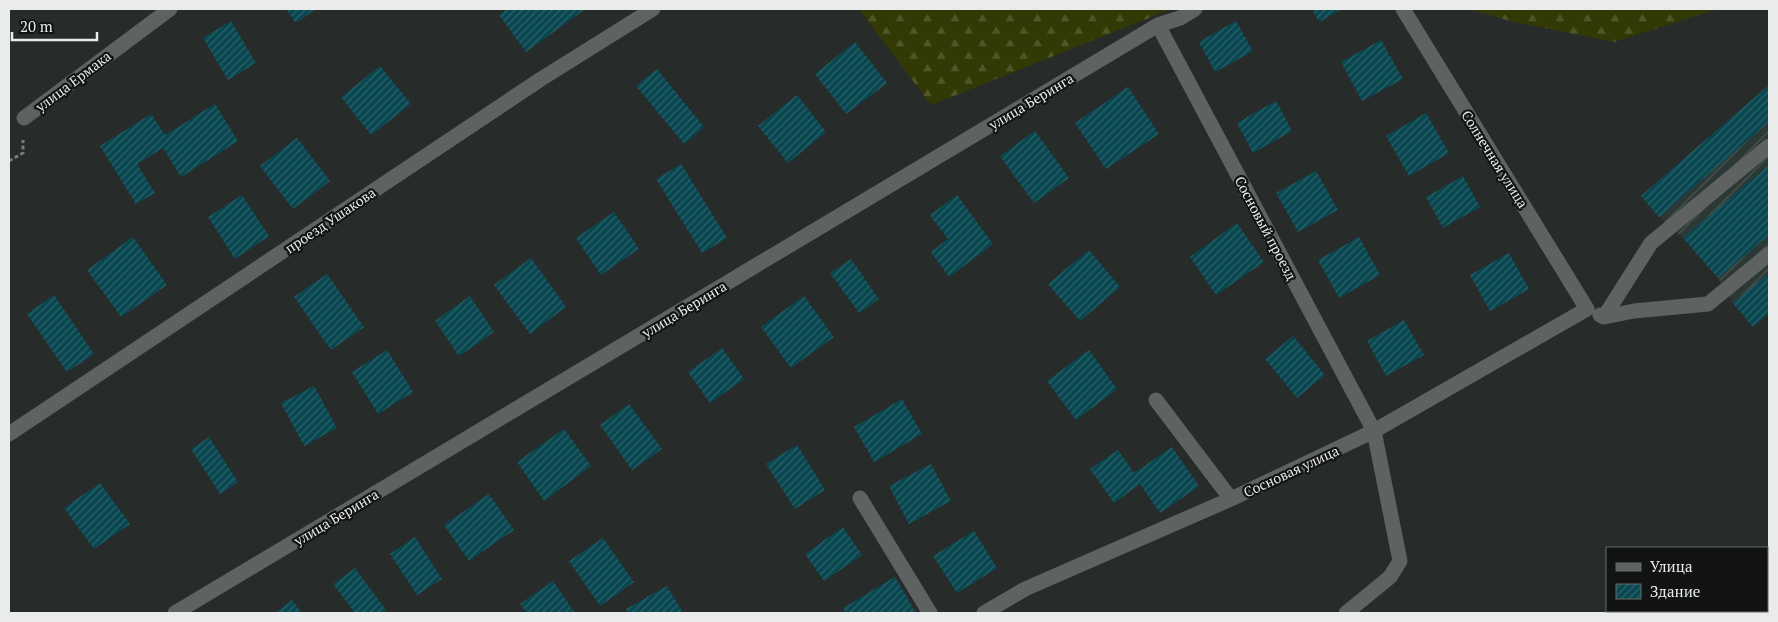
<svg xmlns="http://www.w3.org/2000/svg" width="1778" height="622" font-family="'PT Serif',serif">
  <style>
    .industrial { fill: url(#industrial-furrows) }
    .forest { fill: url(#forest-firs) }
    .building { fill: url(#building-hatch) }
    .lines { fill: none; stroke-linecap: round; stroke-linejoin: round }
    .path { stroke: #777b7a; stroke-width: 3; stroke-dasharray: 4 2.5; stroke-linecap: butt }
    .minor { stroke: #5e6362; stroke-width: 15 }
    .labels { text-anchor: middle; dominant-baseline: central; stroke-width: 4.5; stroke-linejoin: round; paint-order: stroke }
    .street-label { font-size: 14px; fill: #e9eceb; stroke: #121413 }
  </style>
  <defs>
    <pattern id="industrial-furrows" width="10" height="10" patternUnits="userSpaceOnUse" patternTransform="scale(1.25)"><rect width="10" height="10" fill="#2c3835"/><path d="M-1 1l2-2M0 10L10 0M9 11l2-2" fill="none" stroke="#4b5552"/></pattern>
    <pattern id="forest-firs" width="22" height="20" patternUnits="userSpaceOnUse" patternTransform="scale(1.25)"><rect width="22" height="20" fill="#333904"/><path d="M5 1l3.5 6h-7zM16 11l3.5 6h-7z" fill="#515629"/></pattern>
    <pattern id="building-hatch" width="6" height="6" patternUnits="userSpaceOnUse" patternTransform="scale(1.25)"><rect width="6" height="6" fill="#094750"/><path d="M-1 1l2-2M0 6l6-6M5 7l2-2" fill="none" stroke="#2d6269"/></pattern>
  </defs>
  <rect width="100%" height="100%" fill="#272c2b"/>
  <path class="industrial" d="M1769 85V313L1753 327 1733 303 1718 278 1683 238 1659 217 1641 196Z"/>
  <path class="forest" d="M859 9H1171L931 105Z
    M1470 9H1717L1614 42 1510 21Z"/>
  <path class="building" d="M286 9H316L296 23Z
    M507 9H583L584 10 526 52 499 15Z
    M1312 9H1342L1319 22Z
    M231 21 256 63 228 80 203 38Z
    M1236 21 1253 51 1215 72 1199 42Z
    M1381 40 1403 79 1362 101 1341 62Z
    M855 42 887 83 846 114 815 74Z
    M380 66 411 104 371 135 341 97Z
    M657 69 704 127 684 144 636 86Z
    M1769 85V122L1659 217 1641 196Z
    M1128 87 1159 134 1106 169 1075 123Z
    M797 95 826 132 788 163 758 126Z
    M1276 101 1292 131 1253 153 1237 123Z
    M215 104 238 141 181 177 163 148 137 164 155 193 136 204 100 146 151 114 165 135Z
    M1426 113 1449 153 1409 176 1386 136Z
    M1035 131 1069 178 1034 203 1000 156Z
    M297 138 330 181 293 209 260 166Z
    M681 164 727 238 702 253 656 179Z
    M1769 165V235L1718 278 1683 238Z
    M1316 171 1338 210 1298 232 1276 193Z
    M1463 176 1480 207 1443 228 1426 197Z
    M242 195 269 236 235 259 208 217Z
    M957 195 993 244 949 277 931 252 948 239 930 215Z
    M614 212 639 249 601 275 576 238Z
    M1237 223 1264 262 1216 295 1190 257Z
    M133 237 167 285 121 317 87 270Z
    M1359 237 1380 275 1339 298 1318 260Z
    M1089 250 1120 287 1080 321 1048 284Z
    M1509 253 1529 289 1490 311 1470 275Z
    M531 258 566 307 530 334 494 285Z
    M851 259 879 299 859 313 830 273Z
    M1769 273V313L1753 327 1733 303Z
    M327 274 364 327 331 350 294 297Z
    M54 295 94 354 67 372 27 314Z
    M470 296 494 332 459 356 435 321Z
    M804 296 834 337 791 368 761 327Z
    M1404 320 1424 355 1386 376 1367 341Z
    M1293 336 1325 375 1297 398 1265 359Z
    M722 348 744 379 710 403 688 372Z
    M387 350 413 392 378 414 352 372Z
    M1089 350 1117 389 1076 420 1047 381Z
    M314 386 337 428 304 446 281 403Z
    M902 399 922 434 874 462 854 427Z
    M629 404 662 449 632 470 600 425Z
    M564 429 591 466 544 501 517 462Z
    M209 437 238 482 220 494 191 449Z
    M797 445 825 490 795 509 766 464Z
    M1172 447 1199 486 1160 513 1140 484 1114 503 1090 469 1118 450 1134 473Z
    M931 464 951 501 909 524 889 486Z
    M100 483 130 524 94 549 64 508Z
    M489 494 514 530 469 561 444 525Z
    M843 527 862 555 824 581 805 554Z
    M974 531 997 568 957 593 933 556Z
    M415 537 442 579 417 595 390 554Z
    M603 538 634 582 600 606 569 561Z
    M355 568 386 610 382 613H355L333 584Z
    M895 577 916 613H846L843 608Z
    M553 581 575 613H527L520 604Z
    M667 586 683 613H628L626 609Z
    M292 600 302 613H275Z"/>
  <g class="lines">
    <path class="path" d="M9 161 23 153V140"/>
    <path class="minor" d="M1403 9 1587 309
      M1158 25 1374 431 1400 561 1390 577 1346 613
      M24 118 170 9
      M1600 315 1604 317 1634 311 1708 304 1769 254
      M1604 317 1651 243 1769 146
      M1156 400 1231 499
      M9 434 541 79 653 9
      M860 498 930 613
      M175 613 1158 25 1180 18 1195 9
      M984 613 1025 589 1231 499 1374 431 1587 309"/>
  </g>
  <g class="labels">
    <g class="street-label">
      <text transform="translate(73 81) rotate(-37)">улица Ермака</text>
      <text transform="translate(1031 101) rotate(-31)">улица Беринга</text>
      <text transform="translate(1495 159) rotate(58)">Солнечная улица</text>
      <text transform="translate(330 220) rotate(-34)">проезд Ушакова</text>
      <text transform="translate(1266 228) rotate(62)">Сосновый проезд</text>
      <text transform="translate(684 309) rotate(-31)">улица Беринга</text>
      <text transform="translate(1291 471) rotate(-25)">Сосновая улица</text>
      <text transform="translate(336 517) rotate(-31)">улица Беринга</text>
    </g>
  </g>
  <rect width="1778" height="622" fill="none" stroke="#e9eceb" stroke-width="20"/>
  <rect x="1606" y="547" width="162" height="65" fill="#121413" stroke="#686a69"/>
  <rect x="1616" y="563" width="25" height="8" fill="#5e6362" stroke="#686a69"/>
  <text x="1650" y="572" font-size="15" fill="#e9eceb">Улица</text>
  <rect x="1616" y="584" width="25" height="15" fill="url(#building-hatch)" stroke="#686a69"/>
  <text x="1650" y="597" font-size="15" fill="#e9eceb">Здание</text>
  <path d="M12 32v8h85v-8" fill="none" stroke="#e9eceb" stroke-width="2.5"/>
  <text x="20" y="32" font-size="15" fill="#e9eceb" stroke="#121413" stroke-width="4" paint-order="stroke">20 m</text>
</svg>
